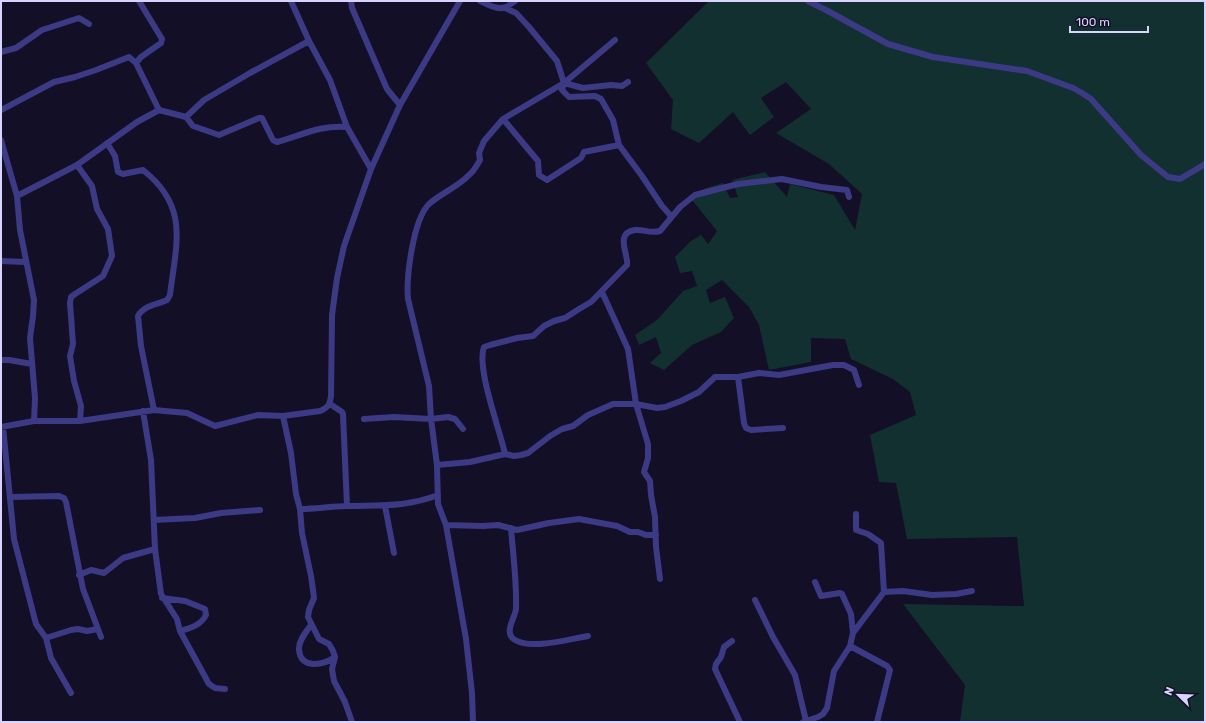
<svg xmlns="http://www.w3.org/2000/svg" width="1206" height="723" font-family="Rubik,sans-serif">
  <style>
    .green { fill: #12302f }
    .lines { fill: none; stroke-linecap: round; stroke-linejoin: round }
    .minor { stroke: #3d3a85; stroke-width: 6 }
  </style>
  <rect width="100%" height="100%" fill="#130f26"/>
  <path class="green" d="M709 1H1205V722H960L965 685 903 604 1024 606 1017 537 907 539 896 483 879 482 870 435 916 415 910 392 893 379 851 359 845 339 811 338V362L769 370 759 325 749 307 722 280 706 290 710 303 725 297 734 318 721 332 692 345 664 370 650 363 661 353 656 337 639 345 635 335 657 320 683 291 697 286 692 271 680 273 675 257 691 241 701 235 708 244 717 231 689 196 706 188 723 183 730 198 738 197 732 180 765 172 787 197 790 184 834 195 855 230 862 194 829 164 776 133 811 109 786 82 761 98 774 117 750 135 733 112 699 143 671 129 673 100 646 63Z"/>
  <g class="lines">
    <path class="minor" d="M291 1 309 41 330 80 347 127 371 169
      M351 1 352 8 387 89 400 105
      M480 1C487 4 498 11 506 7 509 6 512 3 515 1
      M808 1 826 10 888 44 933 57 1027 71 1073 88 1082 93 1091 99 1141 155 1168 177 1180 179 1205 164
      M505 8 516 13 529 27 557 61 564 83 562 90 569 97 595 96 601 99 613 120 619 145 642 176 662 206 671 216
      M1 52 16 48 42 30 79 18 89 24
      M136 63 141 57 161 43 162 39 139 1
      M564 83 583 88 611 85 622 86 628 82
      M1 110 54 82 75 77 96 70 129 57 136 63 159 110
      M186 117 193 126 219 135 259 118H262L273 140 277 142C303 135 319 125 347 127
      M503 119 538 161 539 175 547 180 581 158 584 152 619 145
      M1 140 17 196 20 230 34 300 33 316 30 338 35 398 34 421
      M107 143 115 156 118 172 123 174 143 170C190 207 176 244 170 295L167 300C157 305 144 305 138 316L141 346 154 410
      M77 165 92 186 97 209 108 229 112 256 103 276 75 294 71 297 70 303 73 344 70 356 74 381 81 406 80 421
      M17 196 77 165 137 122 159 110 186 117 204 100 250 73 309 41
      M1 261 25 262
      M602 292 628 349 636 404 648 444V458L644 472 650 481 651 495 655 517 656 547 660 579
      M1 360H9L32 364
      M738 377 744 423 746 428 751 430 783 428
      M330 404 342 412 343 414 347 506
      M143 411 151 460 155 549 161 594 177 619 180 631 209 684 215 688 225 689
      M283 416 291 453 296 494 300 509 302 533 311 576 313 590 314 598 309 610 308 617 319 639 329 644 333 651 335 657 332 669 334 681 345 702 352 722
      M364 419 394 417 431 419 448 417 455 419 463 429
      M1 427 34 421H80L154 410 187 413 215 426 258 415 283 416 320 411C328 408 330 404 331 396L332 315 337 278 344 246 371 169 400 105 460 1
      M3 427 14 539 36 624 46 638 51 658 71 693
      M505 454C500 430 476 368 484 347L490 345 517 338 533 336 544 326 554 321 565 318 579 309 591 302 627 265C629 255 614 233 635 230 644 229 649 234 660 231L680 207 695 195 738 184 782 179 821 187 847 190 849 197
      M437 465 470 462 505 454 514 456 521 455 528 453 550 436 562 429 573 426 588 415 613 404H636L657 408 665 407 681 401 699 392 715 377H738L759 373 779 375 833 365H844L854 370 859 385
      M10 497 59 496 64 498 66 502 83 589 101 637
      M385 506 394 553
      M300 509C316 509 333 506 349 506 381 505 407 507 438 495
      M154 520 195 518 221 513 260 510
      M446 525 483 526 498 525 517 530 549 523 579 519 617 526 630 532H638L646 535H656
      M511 528C513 555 517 582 516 609 515 618 503 633 515 640 532 650 569 639 588 636
      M79 575 91 570 104 573 123 558 155 549
      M815 582 821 596 840 593 842 594 851 614 853 633 850 646 887 666 890 670 877 722
      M884 592 903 591 932 595 956 594 972 591
      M162 598 185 601 205 609 206 615C201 625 191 628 180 631
      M755 600 773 637 795 675 806 721
      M311 625C306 632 298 641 299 650 301 670 324 665 335 657
      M853 633 884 592 881 543 868 534 856 530V514
      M46 638 71 630 78 629 87 631 98 629
      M732 641 724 647 721 657 716 664 715 669 740 722
      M473 722 472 693 466 639 446 525 438 504 437 465 431 419 429 386 408 299C406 278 413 220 429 204 441 193 458 187 469 175 474 171 477 165 480 160L479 153 484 141 503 119 564 83 615 40
      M803 722 818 717 823 714 827 708 834 671 850 646"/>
  </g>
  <rect width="1206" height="723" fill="none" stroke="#d9d4ff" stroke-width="4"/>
  <g transform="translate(1178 695) rotate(293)" stroke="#130f26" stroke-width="3" paint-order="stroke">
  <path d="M0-3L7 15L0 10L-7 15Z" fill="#d9d4ff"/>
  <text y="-6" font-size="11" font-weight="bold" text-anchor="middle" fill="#d9d4ff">N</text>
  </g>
  <path d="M1070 26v6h78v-6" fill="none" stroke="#d9d4ff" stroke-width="2"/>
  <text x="1076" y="26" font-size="12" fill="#d9d4ff" stroke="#130f26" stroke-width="3" paint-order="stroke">100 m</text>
</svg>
